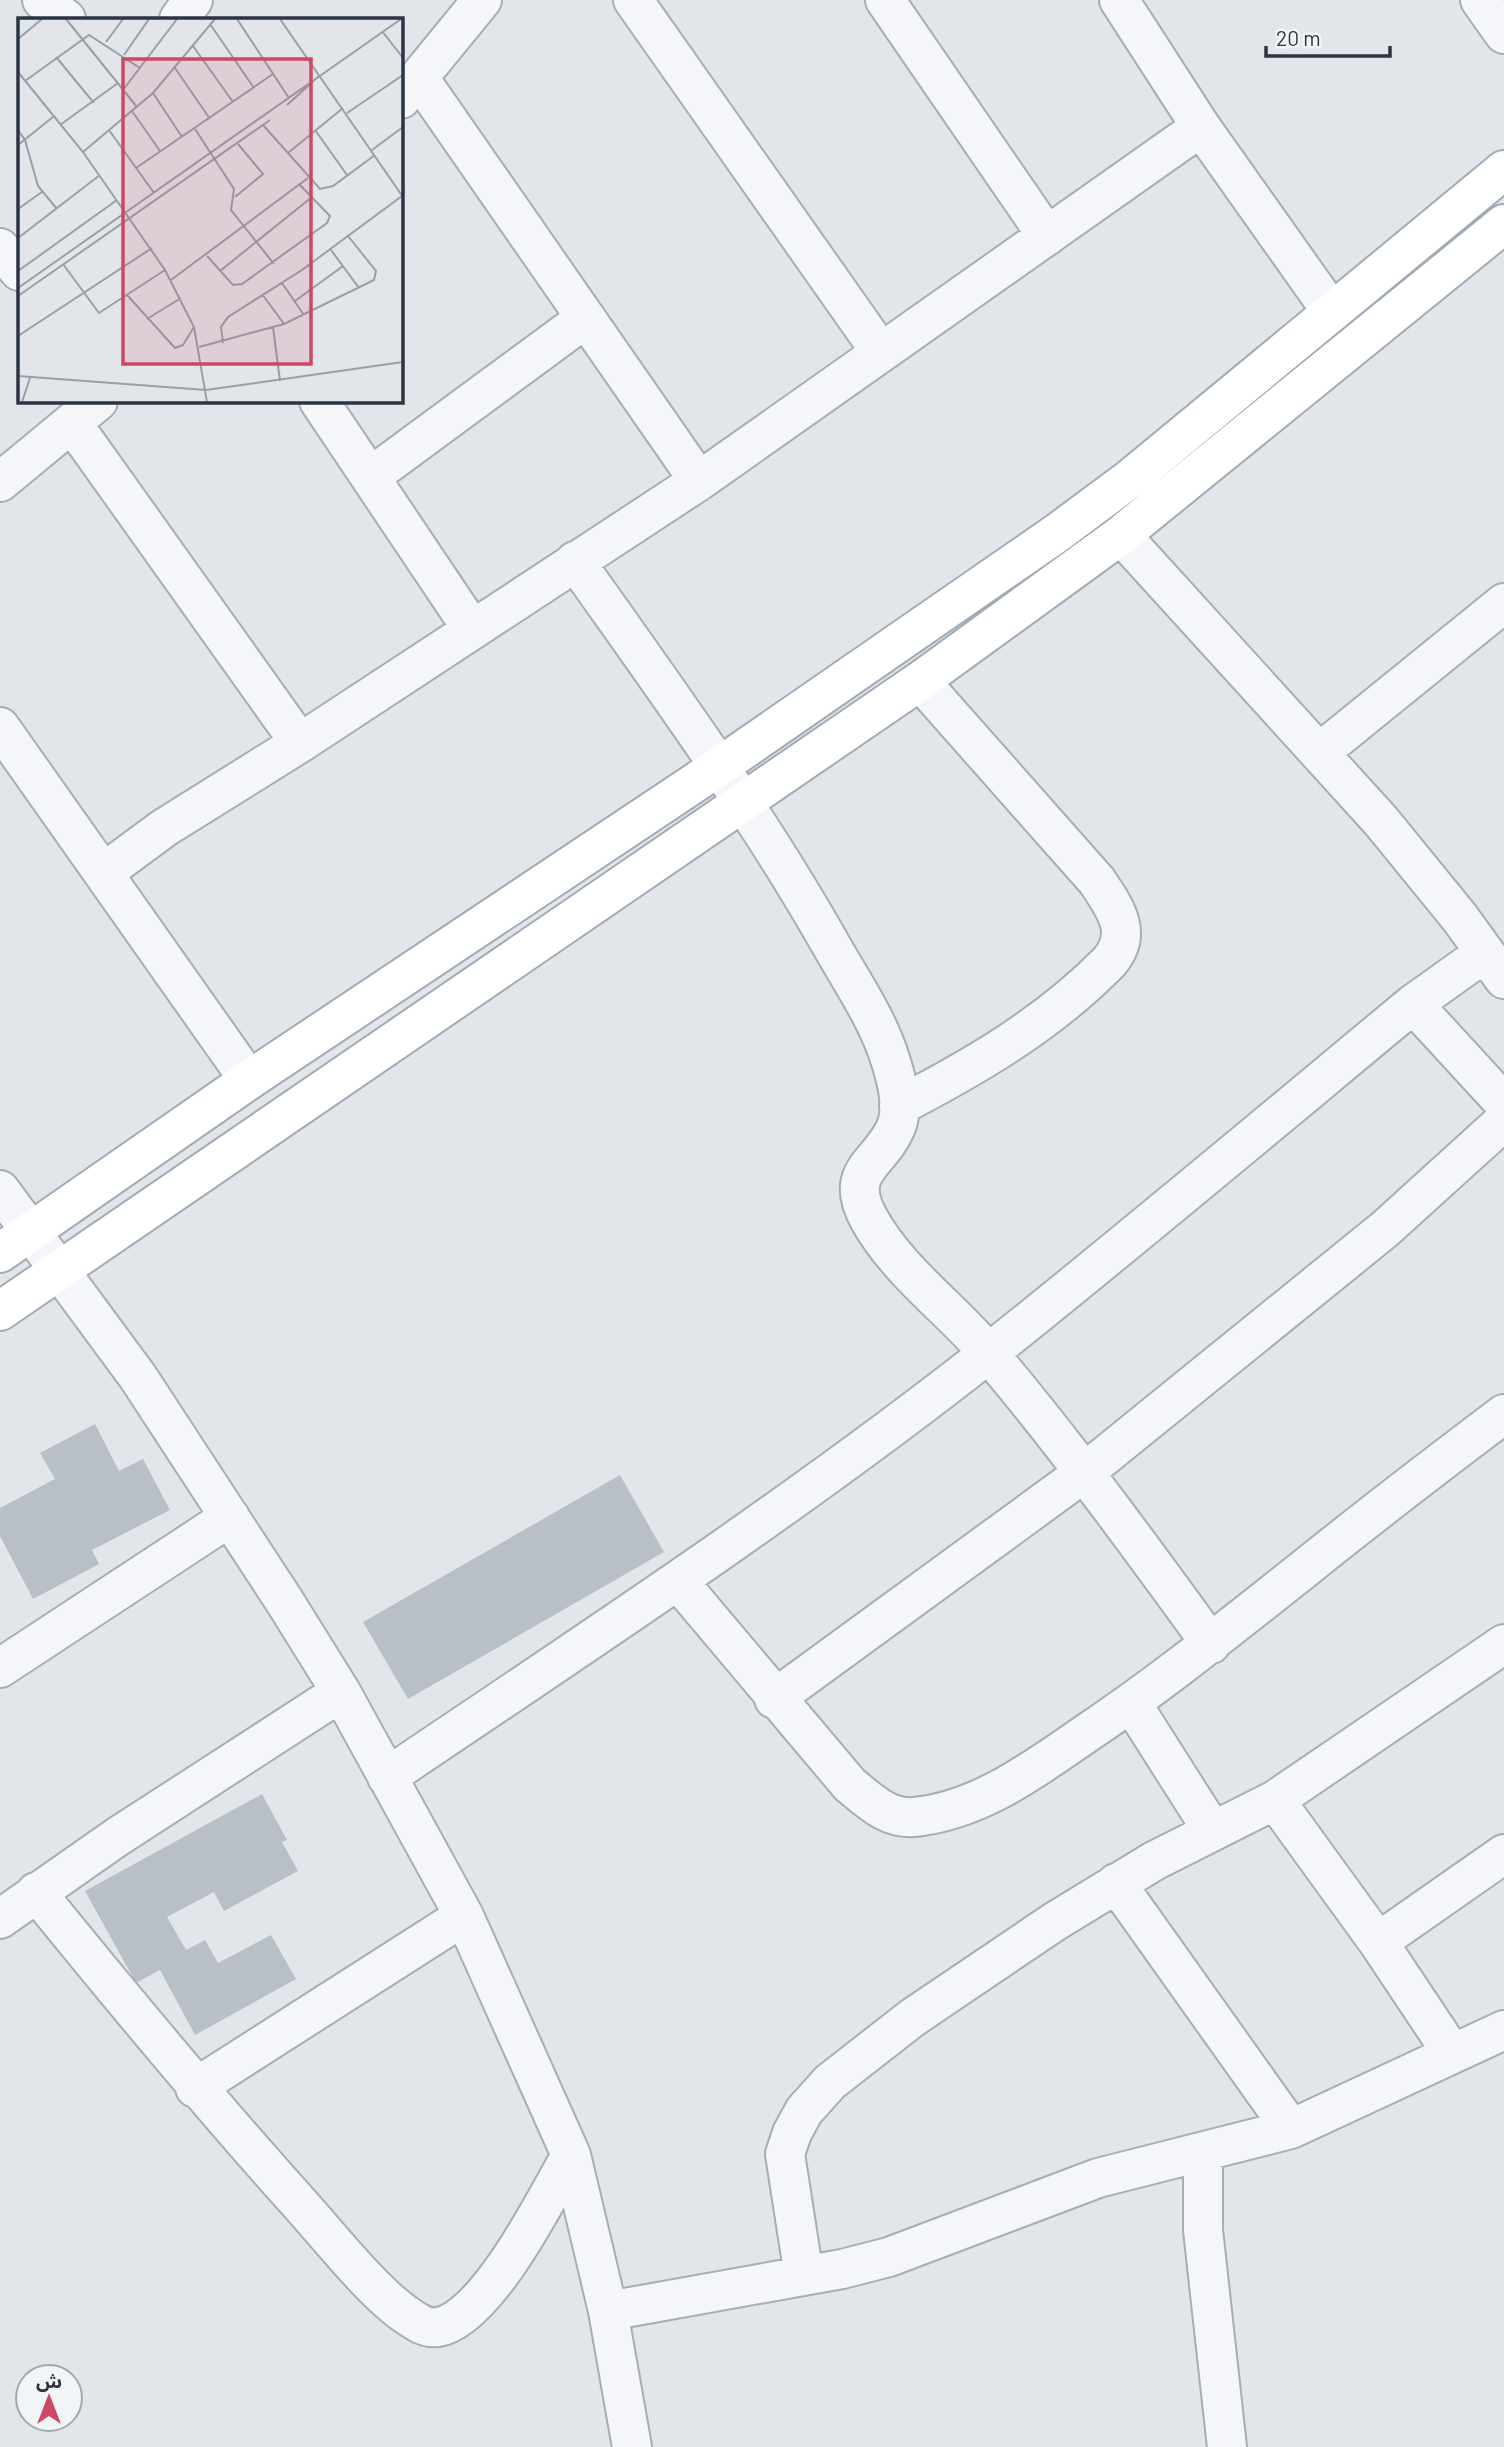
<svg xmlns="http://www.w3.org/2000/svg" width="1504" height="2447" font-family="Barlow,'Noto Sans Arabic',sans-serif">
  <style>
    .building { fill: #b9bfc7 }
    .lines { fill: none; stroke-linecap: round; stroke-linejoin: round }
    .minor-casing { stroke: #a7adb4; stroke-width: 42 }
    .major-casing { stroke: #a1abb6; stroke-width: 42 }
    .minor { stroke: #f5f6f9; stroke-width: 38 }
    .major { stroke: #fff; stroke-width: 38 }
    .inset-road { fill: none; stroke: #989fa7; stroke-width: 2 }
    .view { fill: #ce4866; fill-opacity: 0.15; stroke: #ce4866; stroke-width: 3.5 }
    .inset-edge { fill: none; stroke: #2a3542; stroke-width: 3.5 }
  </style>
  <rect width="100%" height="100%" fill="#e2e6ea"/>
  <path class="building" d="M95 1424 119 1471 143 1459 170 1510 92 1550 99 1564 33 1599 0 1536V1508L55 1479 40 1453Z
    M620 1475 664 1552 408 1699 363 1622Z
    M262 1794 287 1840 282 1842 298 1871 224 1911 214 1892 167 1917 186 1950 205 1940 218 1963 271 1935 296 1979 195 2035 160 1970 136 1983 85 1891Z"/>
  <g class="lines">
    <g class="minor-casing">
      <path id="minor" d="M42 0 66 19
        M633 0 880 351
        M885 0 1047 236
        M1119 0 1201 127 1332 312
        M1480 0 1504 34
        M179 19 193 0
        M419 78 699 481
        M401 99 482 0
        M0 248 19 271
        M319 401 472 629
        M72 423 300 743
        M370 477 586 318
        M0 482 98 401
        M1121 535 1381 821 1460 918 1504 979
        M575 561C664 687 755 811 831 945 852 982 879 1021 891 1062 897 1081 904 1108 896 1127 881 1164 842 1170 869 1219 899 1273 952 1309 991 1356 1069 1449 1140 1546 1211 1644
        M0 727 249 1080
        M1319 753 1504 603
        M103 873 164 828 300 743 699 481 1201 127
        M1413 1004 1504 1103
        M899 1106C976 1066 1048 1024 1109 962 1134 933 1115 908 1097 881L920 681
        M0 1190 138 1377 285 1602 341 1692 464 1916 571 2155 608 2311 632 2447
        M678 1581 850 1785C870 1801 887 1819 914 1817 978 1811 1032 1771 1084 1735 1159 1685 1228 1629 1299 1573 1366 1519 1435 1466 1504 1414
        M0 1668 230 1517
        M774 1699 1085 1472 1385 1229 1504 1121
        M1132 1704 1212 1830
        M387 1777C590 1640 796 1505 989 1353 1132 1239 1272 1121 1413 1004L1483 954
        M1275 1800 1378 1942 1452 2053
        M1116 1883 1291 2129
        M36 1892C122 1998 208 2102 299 2203 328 2235 371 2290 405 2314 415 2321 425 2329 438 2327 486 2320 548 2196 571 2155
        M0 1919 117 1837 341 1692
        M1378 1942 1504 1854
        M195 2088 464 1916
        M1203 2152V2230L1227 2447
        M804 2276 785 2154 792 2133 804 2111 830 2082 912 2018 1054 1922 1154 1861 1275 1800 1504 1644
        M608 2311 842 2269 889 2257 1098 2178 1291 2129 1504 2030"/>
    </g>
    <g class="major-casing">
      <path id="major" d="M0 1253 249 1080 720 766 1057 533 1131 478 1504 170
        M0 1311 920 681 1121 535 1504 224"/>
    </g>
    <use href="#minor" class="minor"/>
    <use href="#major" class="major"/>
  </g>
  <g transform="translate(18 18)">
    <rect width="385" height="385" fill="#e2e6ea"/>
    <path class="inset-road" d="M48 1 119 89M219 1 271 80M262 1 385 179M192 6 236 70M364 13 385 40M0 21 24 1M88 24 105 1M175 28 215 84M106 37 131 1M38 39 76 85M157 50 192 101M0 54 65 134 147 252 176 309 189 384M7 63 71 17 122 50M105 72 159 1M135 75 164 119M269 87 301 58M114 93 142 133M329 95 385 57M42 107 100 65M245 107 302 171 315 168 357 137M177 111 216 171 213 192 256 246M0 112 7 122 20 168 39 191M91 112 136 175M297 112 329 157M0 127 35 99M354 132 385 109M65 134 135 75 197 1M270 135 325 90M118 150 255 56M217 179 245 156 220 126M0 191 24 174M0 220 82 157M313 232 341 270M189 238 215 267 224 266 309 205 312 198 281 166M45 246 81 295 147 252M0 253 99 182M202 253 294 179M153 262 290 160M264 265 286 297M0 270 383 1M244 276 266 306M109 277 157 330 165 327 176 309M0 278 252 102M277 283 325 248M129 301 163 280M255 309 262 363M0 318 134 230M205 325 203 309 210 299 284 252 384 178M181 329 266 306 356 262 358 253 330 218M0 358 188 372 385 344M4 384 12 360"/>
    <path class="view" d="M105 41H293V346H105Z"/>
    <rect width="385" height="385" class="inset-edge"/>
  </g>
  <g transform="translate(49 2398)"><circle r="33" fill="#f2f5f8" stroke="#a2a8af" stroke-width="2"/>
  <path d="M0-5L12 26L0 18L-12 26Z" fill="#ce4866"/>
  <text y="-10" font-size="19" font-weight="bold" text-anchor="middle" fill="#2a3542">ش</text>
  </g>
  <path d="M1266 46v10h124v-10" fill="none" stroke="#2a3542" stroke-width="3.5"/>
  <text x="1276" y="46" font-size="21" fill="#2a3542" stroke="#f2f5f8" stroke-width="5" paint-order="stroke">20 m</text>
</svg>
